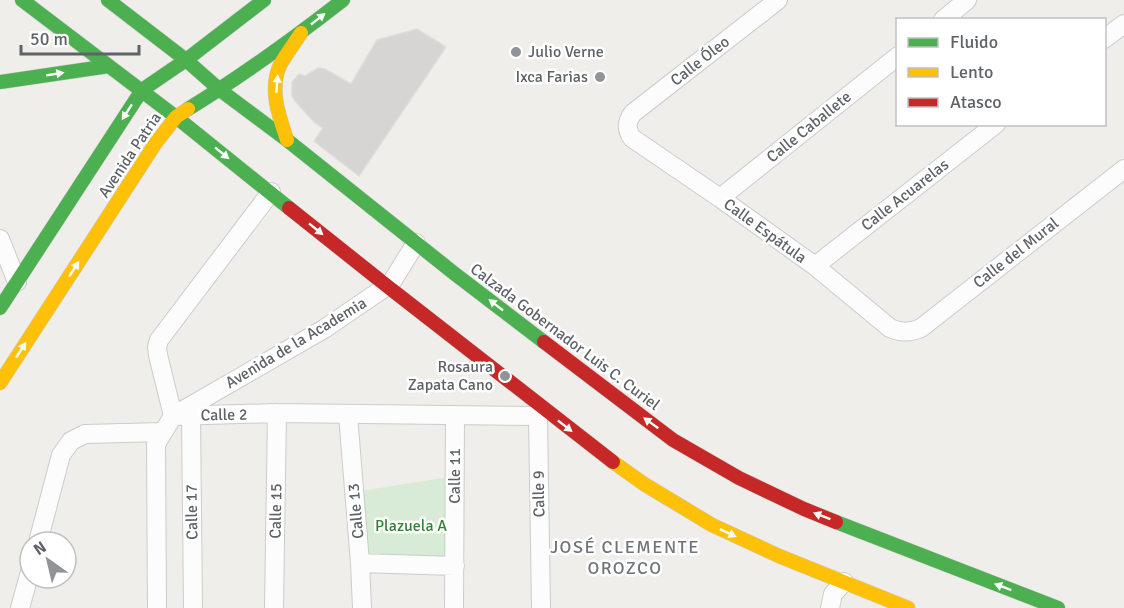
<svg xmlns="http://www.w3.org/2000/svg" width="1124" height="608" font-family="Signika,sans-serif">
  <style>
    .green { fill: #d8ebd6 }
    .building { fill: #d6d5d3; stroke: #deddd9; stroke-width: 1.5 }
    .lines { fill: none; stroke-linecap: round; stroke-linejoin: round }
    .street-casing { stroke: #cbcccc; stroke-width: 20 }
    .fast-casing { stroke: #cacacb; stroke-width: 15 }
    .slow-casing { stroke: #cacacb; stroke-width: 15 }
    .jam-casing { stroke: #cacacb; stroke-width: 15 }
    .street { stroke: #fdfcfc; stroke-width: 18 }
    .fast { stroke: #4caf50; stroke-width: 14 }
    .slow { stroke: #ffc107; stroke-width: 14 }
    .jam { stroke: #c62828; stroke-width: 14 }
    .oneway { fill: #f6fbf6 }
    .poi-dot { fill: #919496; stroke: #fff; stroke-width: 2 }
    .labels { text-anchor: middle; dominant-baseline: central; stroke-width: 5; stroke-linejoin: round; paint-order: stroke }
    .poi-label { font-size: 16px; fill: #5f6368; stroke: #fff; text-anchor: end }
    .street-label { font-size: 16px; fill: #5f6368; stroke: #fff }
    .park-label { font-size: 16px; fill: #348238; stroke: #fff }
    .neighbourhood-label { font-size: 18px; letter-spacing: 1.5px; fill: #70757a; stroke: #fff }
  </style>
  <rect width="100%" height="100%" fill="#efeeea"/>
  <path class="green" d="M455 476V566L366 569 361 491Z"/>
  <path class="building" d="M417 29 446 47 359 176 314 141 323 128 314 122 295 101 292 96V82L299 74 305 76 318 68 325 69 351 84 377 40Z"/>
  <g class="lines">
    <g class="street-casing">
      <path id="street" d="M778 0 633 113C626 122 626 129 632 138L720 198 815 266 890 328C901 333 910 333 921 328L1124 169
        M943 20 967 0
        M1104 39 1124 24
        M720 198 898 56
        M0 239 17 282
        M815 266 996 124
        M191 415 193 608
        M348 415 360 563 362 608
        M173 416 277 413 538 416 541 608
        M173 416 158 355 157 347 159 340 271 192
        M38 542 61 455 71 441 85 434 163 432
        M360 563 455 566
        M20 608 30 572
        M157 608 156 444 173 416 324 329 387 286 393 280 416 243
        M274 608 277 413
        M454 608 455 415
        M830 608 833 594 844 582"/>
    </g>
    <g class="fast-casing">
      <path id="fast" d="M22 0 176 117 289 208
        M108 0 186 60 220 90 287 140 455 274 544 342
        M0 82 109 66
        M188 109C242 76 293 39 343 0
        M0 308 142 90 186 60 264 0
        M836 522 1058 608"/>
    </g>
    <g class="slow-casing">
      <path id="slow" d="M287 140C279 116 269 90 280 65 286 54 294 44 301 33
        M0 383 155 144 176 117 188 109
        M613 462 644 484 712 525 779 556 908 608"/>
    </g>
    <g class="jam-casing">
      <path id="jam" d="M289 208 387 286 613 462
        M544 342 673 440 739 478 804 509 836 522"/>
    </g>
    <use href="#street" class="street"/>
    <use href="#fast" class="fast"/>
    <use href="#slow" class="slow"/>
    <use href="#jam" class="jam"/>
  </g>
  <defs><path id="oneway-solid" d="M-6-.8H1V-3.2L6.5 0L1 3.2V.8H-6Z" transform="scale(1.5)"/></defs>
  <g class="oneway">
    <use href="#oneway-solid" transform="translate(318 19) rotate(-38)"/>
    <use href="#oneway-solid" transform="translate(55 74) rotate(-9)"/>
    <use href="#oneway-solid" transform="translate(277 84) rotate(-85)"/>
    <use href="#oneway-solid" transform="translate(127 112) rotate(123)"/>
    <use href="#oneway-solid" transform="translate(222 153) rotate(39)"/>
    <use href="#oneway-solid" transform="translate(316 229) rotate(39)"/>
    <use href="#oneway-solid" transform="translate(74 269) rotate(-57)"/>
    <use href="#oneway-solid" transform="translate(496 305) rotate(-142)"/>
    <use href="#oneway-solid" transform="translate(21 350) rotate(-57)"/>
    <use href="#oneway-solid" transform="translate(651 423) rotate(-144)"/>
    <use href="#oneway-solid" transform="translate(565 426) rotate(38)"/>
    <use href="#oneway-solid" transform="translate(822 516) rotate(-159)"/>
    <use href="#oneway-solid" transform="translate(728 533) rotate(25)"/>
    <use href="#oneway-solid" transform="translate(1003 587) rotate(-159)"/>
  </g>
  <g class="poi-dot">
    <circle cx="516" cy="52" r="6"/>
    <circle cx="600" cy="77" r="6"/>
    <circle cx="505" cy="376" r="6"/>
  </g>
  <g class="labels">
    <g class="poi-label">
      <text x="528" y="52" text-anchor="start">Julio Verne</text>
      <text x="588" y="77">Ixca Farias</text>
      <text x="493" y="367">Rosaura<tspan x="493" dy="18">Zapata Cano</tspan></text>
    </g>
    <g class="street-label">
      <text transform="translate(700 61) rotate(-38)">Calle Óleo</text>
      <text transform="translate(809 127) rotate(-39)">Calle Caballete</text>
      <text transform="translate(130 155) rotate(-56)">Avenida Patria</text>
      <text transform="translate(905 195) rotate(-38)">Calle Acuarelas</text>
      <text transform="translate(765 231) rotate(36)">Calle Espátula</text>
      <text transform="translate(1016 253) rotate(-38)">Calle del Mural</text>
      <text transform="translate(565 337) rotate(37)">Calzada Gobernador Luis C. Curiel</text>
      <text transform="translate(296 343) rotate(-31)">Avenida de la Academia</text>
      <text transform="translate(224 415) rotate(-1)">Calle 2</text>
      <text transform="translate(455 476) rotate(-90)">Calle 11</text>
      <text transform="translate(539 494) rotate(-91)">Calle 9</text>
      <text transform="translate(276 511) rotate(-89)">Calle 15</text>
      <text transform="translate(356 511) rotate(-95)">Calle 13</text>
      <text transform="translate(192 512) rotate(-91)">Calle 17</text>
    </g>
    <g class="park-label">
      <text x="411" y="526">Plazuela A</text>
    </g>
    <g class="neighbourhood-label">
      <text x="625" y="547">JOSÉ CLEMENTE<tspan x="625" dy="21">OROZCO</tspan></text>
    </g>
  </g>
  <rect x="896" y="18" width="210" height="108" fill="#ffffff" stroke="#bfc1c3" stroke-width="1.5"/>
  <rect x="908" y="38" width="30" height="9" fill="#4caf50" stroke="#bfc1c3" stroke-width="1.5"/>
  <text x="950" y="48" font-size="18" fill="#5f6368">Fluido</text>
  <rect x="908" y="68" width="30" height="9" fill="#ffc107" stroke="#bfc1c3" stroke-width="1.5"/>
  <text x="950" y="78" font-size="18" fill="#5f6368">Lento</text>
  <rect x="908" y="98" width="30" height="9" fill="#c62828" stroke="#bfc1c3" stroke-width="1.5"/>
  <text x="950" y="108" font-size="18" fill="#5f6368">Atasco</text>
  <g transform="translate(48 560) rotate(326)"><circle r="28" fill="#ffffff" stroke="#bfc1c3" stroke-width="1.5"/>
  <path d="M0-4.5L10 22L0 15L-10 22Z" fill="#919496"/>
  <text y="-9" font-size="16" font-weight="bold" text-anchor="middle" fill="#5f6368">N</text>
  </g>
  <path d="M21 45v9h118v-9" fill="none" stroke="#5f6368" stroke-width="3"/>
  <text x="30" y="45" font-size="18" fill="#5f6368" stroke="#ffffff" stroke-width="4.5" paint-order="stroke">50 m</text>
</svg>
